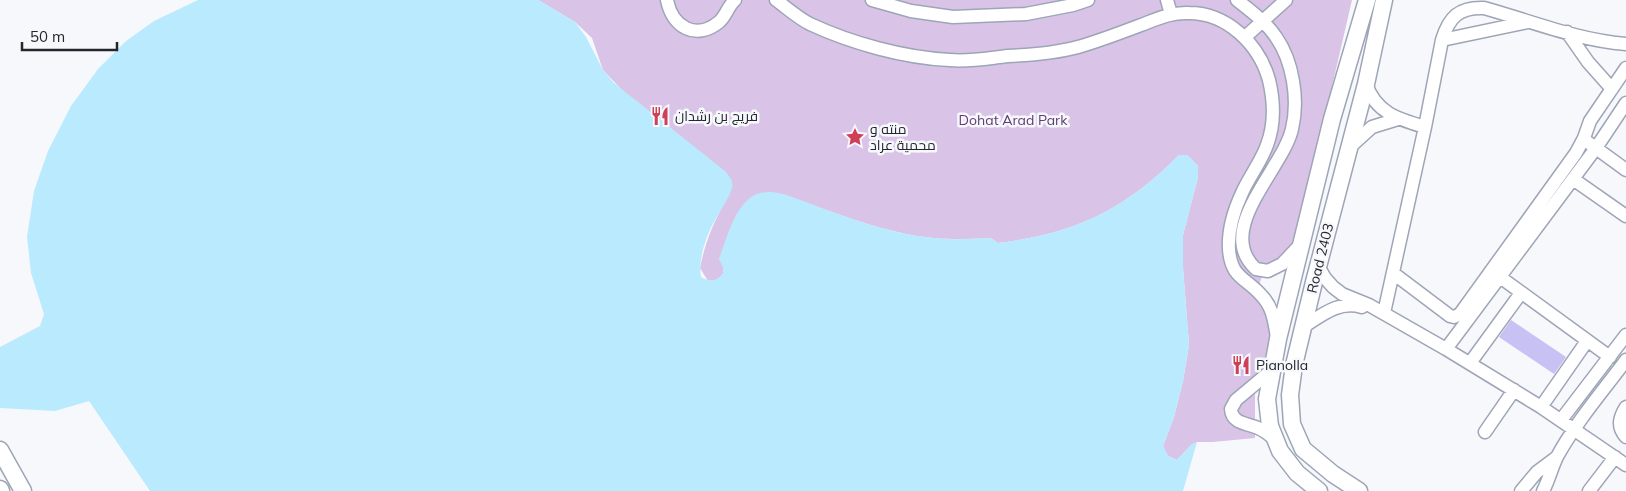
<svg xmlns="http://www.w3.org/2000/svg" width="1626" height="491" font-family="Mulish,Cairo,sans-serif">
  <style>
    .green { fill: #d9c4e8 }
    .water { fill: #baeafd }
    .building { fill: #c7c1f4 }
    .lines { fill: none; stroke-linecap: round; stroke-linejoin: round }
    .minor-casing { stroke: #9da5b7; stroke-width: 15 }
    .major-casing { stroke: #9da5b7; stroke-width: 19 }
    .minor { stroke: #fff; stroke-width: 12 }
    .major { stroke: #fff; stroke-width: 16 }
    .labels { text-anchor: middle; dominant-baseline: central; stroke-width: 5; stroke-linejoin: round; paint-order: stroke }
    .poi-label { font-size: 14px; fill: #23262d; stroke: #f7f8fc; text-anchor: start }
    .park-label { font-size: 14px; fill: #603d76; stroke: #f7f8fc }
    .street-label { font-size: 14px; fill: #23262d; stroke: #f7f8fc }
  </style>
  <rect width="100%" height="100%" fill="#f7f8fc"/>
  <path class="green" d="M538 0H1352L1298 233 1281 261 1266 265 1255 297 1266 309 1272 335 1255 390V438L1213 442H1197L1191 445 1177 460 1168 456 1163 446 1174 417 1183 381 1189 345 1183 268V235L1198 177V166L1187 155H1179C1125 210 1074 234 998 243L991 238C972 239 952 240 933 238 883 233 833 212 785 195L723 267V274L717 280 708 281 700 268C705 243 713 223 726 200L603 70 592 38 575 22Z"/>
  <path class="water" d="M198 0H538L575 22 586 37 603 70 614 83 725 171C729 176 734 181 732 188 729 199 720 210 715 220 706 235 698 260 701 277 710 282 715 282 723 274V267L719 259C726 240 735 206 753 196 770 186 792 197 808 203 848 218 891 234 934 238 953 240 972 239 991 238L998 243C1074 234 1125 210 1179 155H1187L1198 166V177L1183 235V268L1189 345 1183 381 1174 417 1163 446 1168 456 1177 460 1191 445 1197 442 1183 491H150L89 401 55 411 0 408V347L40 326 44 314 31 273 27 237 34 191 48 151 71 106 98 69 126 41 154 21Z"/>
  <path class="building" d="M1511 320 1566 357 1554 374 1499 337Z
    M1238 354 1249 357 1244 375 1233 373Z"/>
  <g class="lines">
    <g class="minor-casing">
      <path id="minor" d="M667 0C672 27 696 41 719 22 726 16 728 6 735 0
        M776 0C787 8 798 18 810 24 851 43 904 58 950 60 969 62 989 58 1008 56 1031 55 1056 53 1078 47 1099 41 1120 33 1141 25 1157 19 1171 12 1189 13 1227 13 1259 44 1269 80 1274 101 1275 124 1267 145 1261 162 1249 177 1242 193 1234 210 1228 231 1229 249 1231 278 1245 277 1261 295 1273 307 1274 321 1277 337
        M872 0 911 11 953 17 1026 14 1073 5 1088 0
        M1167 0 1171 14
        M1237 0C1251 11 1266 22 1276 37 1293 61 1299 100 1292 129 1283 169 1213 230 1256 269L1268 271 1282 264 1300 245
        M1567 32 1588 62 1612 89
        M1245 37 1286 0
        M1442 40 1528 22
        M1366 84C1376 113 1398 119 1425 127
        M1589 143 1626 170
        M1350 147 1372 127 1398 119
        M1573 179 1626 216
        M1318 266 1325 278 1333 287 1342 294 1369 305 1446 349 1541 407 1626 465
        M1393 273 1450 316 1454 317 1460 314 1576 153 1584 138 1590 121 1626 68
        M1500 277 1610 357
        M1384 313 1425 127 1442 40C1449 17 1459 7 1484 8 1531 21 1577 40 1626 44
        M1303 327C1322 315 1339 300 1362 307
        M1446 349 1596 148 1626 103
        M1470 363 1521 293
        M1273 369 1236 400 1231 409C1232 424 1247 423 1258 428 1265 431 1270 435 1275 440
        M1541 407 1587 341
        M1626 407C1619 418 1617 427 1626 437
        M1561 420 1626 335
        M1485 432 1514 390
        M1521 491 1537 472 1557 457
        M1543 491C1549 480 1552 466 1558 455 1577 421 1603 391 1626 360
        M1589 491 1615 457"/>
    </g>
    <g class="major-casing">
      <path id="major" d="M0 450 23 491
        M0 489 1 491
        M1319 491 1297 473 1280 451 1270 426 1267 399 1278 339 1332 119 1367 0
        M1359 491 1333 474 1303 449 1292 424 1290 395 1294 365 1314 282 1366 84 1384 0"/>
    </g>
    <use href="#minor" class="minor"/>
    <use href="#major" class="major"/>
  </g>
  <defs>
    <g id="restaurant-bare" transform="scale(1.5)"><path d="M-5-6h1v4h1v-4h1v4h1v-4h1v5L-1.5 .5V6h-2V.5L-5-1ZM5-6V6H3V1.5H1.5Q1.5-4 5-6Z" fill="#cf3f55" stroke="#f7f8fc" stroke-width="2.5" paint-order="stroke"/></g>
    <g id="sight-bare" transform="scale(1.5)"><path d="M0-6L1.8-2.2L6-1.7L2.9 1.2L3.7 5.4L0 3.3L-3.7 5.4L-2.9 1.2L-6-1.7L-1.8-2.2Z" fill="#cf3f55" stroke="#f7f8fc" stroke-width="2.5" paint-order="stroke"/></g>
  </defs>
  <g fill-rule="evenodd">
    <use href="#restaurant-bare" x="660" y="116"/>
    <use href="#sight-bare" x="855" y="137"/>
    <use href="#restaurant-bare" x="1241" y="365"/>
  </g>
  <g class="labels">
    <g class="poi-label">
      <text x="675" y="116">فريج بن رشدان</text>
      <text x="870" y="129">منته و<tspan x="870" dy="16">محمية عراد</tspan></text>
      <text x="1256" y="365">Pianolla</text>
    </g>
    <g class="park-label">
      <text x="1013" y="120">Dohat Arad Park</text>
    </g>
    <g class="street-label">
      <text transform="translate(1320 258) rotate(-76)">Road 2403</text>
    </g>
  </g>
  <path d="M22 42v8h95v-8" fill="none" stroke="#23262d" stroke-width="2.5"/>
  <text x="30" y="42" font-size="15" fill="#23262d" stroke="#f7f8fc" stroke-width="4" paint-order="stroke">50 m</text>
</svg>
